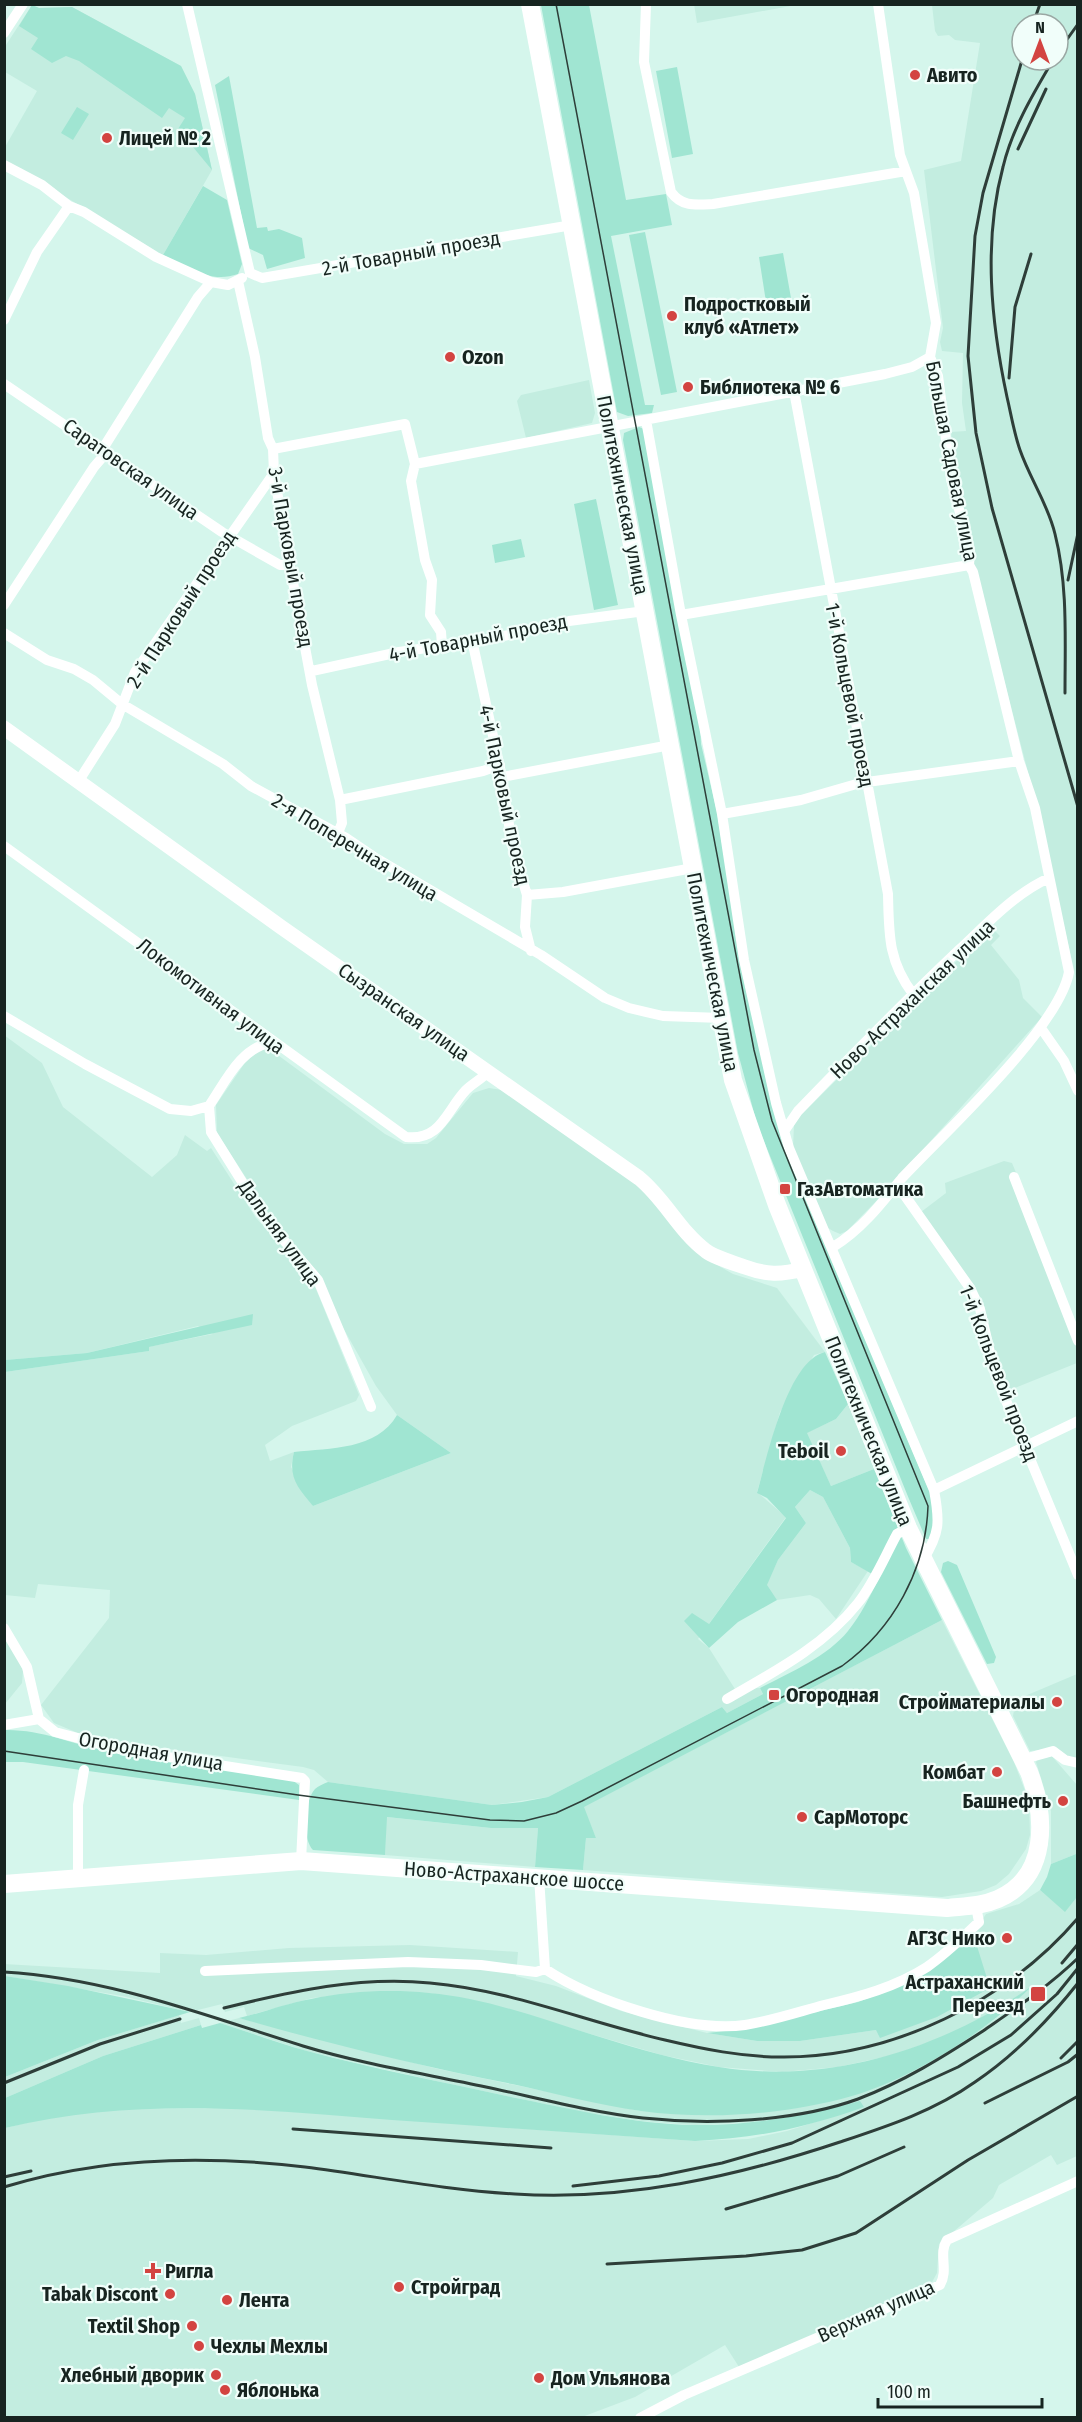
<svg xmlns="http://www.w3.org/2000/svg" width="1082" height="2422" font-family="'Fira Sans Condensed',sans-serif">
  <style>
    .built { fill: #c3ede0; fill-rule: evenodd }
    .green { fill: #a0e5d2 }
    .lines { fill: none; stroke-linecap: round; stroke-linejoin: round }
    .street { stroke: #fff; stroke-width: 10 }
    .secondary { stroke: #fff; stroke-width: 15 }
    .primary { stroke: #fff; stroke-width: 18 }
    .tram { stroke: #2e3e39; stroke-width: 1.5 }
    .rail { stroke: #2e3e39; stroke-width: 3 }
    .poi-dot { fill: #d34441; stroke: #f1fefa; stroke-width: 2 }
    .labels { text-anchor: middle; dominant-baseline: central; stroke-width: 4.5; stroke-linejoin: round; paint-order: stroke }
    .poi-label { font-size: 20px; font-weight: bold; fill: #172420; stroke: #f1fefa; text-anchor: start }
    .street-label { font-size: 20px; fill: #172420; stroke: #f1fefa }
  </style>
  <rect width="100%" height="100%" fill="#d5f6ec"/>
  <path class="built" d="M694 4H796V5L697 23Z
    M32 5 39 8 72 7 181 66 195 94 212 170 163 255 5 161V147L37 91 5 72 4 48Z
    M932 5H1077V983L1037 807 974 564V549L956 478 951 432 966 431 962 403 963 353 942 351 940 342 943 328 924 170 961 161 980 43 955 40 949 35 938 36 935 31ZM1022 24H1058V60H1022Z
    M589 380 595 413 592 423 526 438 517 401 521 395Z
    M991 927 1000 936 991 945 1019 980 1023 998 1042 1017 884 1193 847 1231 840 1234 833 1231 828 1228 793 1147 794 1125 801 1115Z
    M4 1035 42 1063 63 1107 152 1177 177 1155 185 1135 207 1151 211 1148 256 1218 302 1268 316 1289 359 1395 356 1401 292 1426 265 1445 270 1461 294 1452 291 1467 313 1506 451 1453 397 1415 376 1386 303 1257 270 1215 217 1133 216 1105 251 1054 262 1050H271L385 1134 404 1144H427L436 1138 473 1093 489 1088 502 1090 650 1193 703 1257 733 1274 777 1288 825 1352 814 1355 780 1412 757 1492 786 1517 698 1639 709 1648 735 1689 760 1688 763 1694 727 1713 722 1707 548 1797 492 1805 328 1782 314 1770 303 1767 124 1743 78 1733 54 1723 41 1705 109 1618 110 1590 38 1584 35 1598 5 1595V1372L149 1351 148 1347 213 1334 198 1326 87 1353 5 1360Z
    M1004 1161 1012 1163 1017 1175 1012 1178 1077 1349V1363L1005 1392 983 1309 921 1212 946 1193 945 1183Z
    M848 1404 874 1469 831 1486 806 1433 836 1419Z
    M810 1490 823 1497 850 1548 851 1562 868 1571 836 1619 819 1599 810 1595 777 1600 766 1586 778 1560 806 1523 795 1507Z
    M942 1620 1014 1762 1029 1801 1030 1835 1026 1849 1009 1874 996 1885 981 1891 942 1897 583 1870 586 1838H596L583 1807Z
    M5 1637 15 1652 23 1671 22 1683 5 1704Z
    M1077 1674V1759L1066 1756 1056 1748 1030 1751 1013 1716 1015 1704 1025 1696Z
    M1050 1754 1077 1785V1866L1076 1854 1051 1864V1811L1036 1762 1039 1757Z
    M386 1817 491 1828H538L535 1867 385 1855Z
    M1040 1890 1065 1911 1077 1897V2156L1057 2165 1051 2155 999 2185 993 2198 939 2244 937 2273 931 2284 739 2367 725 2345 635 2397 582 2417H5V2128L47 2118 112 2109 241 2108 695 2141 748 2139 787 2131 863 2107 755 2122 695 2125 642 2121 587 2113 436 2081 306 2051 220 2023 239 2018 438 2069 640 2111 750 2113 800 2107 853 2095 903 2075 957 2045 1006 2012 1028 1989 1001 2008 946 2036 893 2055 838 2067 782 2072 719 2067 662 2055 485 2003 429 1993 370 1992 312 1998 247 2016 244 2007 225 2012 222 2004 190 2012 122 1996 5 1976 4 1964 160 1973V1953L206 1955 289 1948 410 1945 518 1952 516 1976 556 1986 621 2011 707 2033 757 2041H800L876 2030 976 1929 986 1914 1019 1904Z
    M179 2015 181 2023 199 2018 201 2025 103 2056 5 2098V2077L98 2040Z"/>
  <path class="green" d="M32 5 39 8 72 7 181 66 195 94 212 170 178 129 185 118 169 108 162 118 79 61 66 56 52 63 31 49 38 38 19 26Z
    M541 5H589L626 200 666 194 672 225 611 236 645 405H654L652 413 628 416 617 412Z
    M677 67 693 154 672 158 656 71Z
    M229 76 257 228 267 227 268 231 279 229 302 238 305 258 267 269 263 255 248 248 215 85Z
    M77 107 89 114 73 140 61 133Z
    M203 186 227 200 242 264 238 274C210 284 188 267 163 255Z
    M645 232 677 392 661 395 629 235Z
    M783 253 791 298 766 302 759 257Z
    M639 427 644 429 700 722 701 744 717 812 735 925 786 1151 931 1495C933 1510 936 1525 929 1539H926L909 1499 757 1124 738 1053 623 440 624 433Z
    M596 499 618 605 594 610 574 504Z
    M521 539 525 557 495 563 492 545Z
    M253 1314 252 1325 149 1347V1351L5 1372V1360L87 1353Z
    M825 1352 848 1404 836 1419 807 1433 831 1486 874 1469 906 1548 942 1620 584 1807 596 1838H586L583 1870 535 1867 538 1828H491L387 1817 385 1855 313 1850C302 1839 304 1801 315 1789 318 1786 323 1784 328 1782L492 1805 522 1802 548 1797 722 1707 727 1713 763 1694 760 1688C789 1673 827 1657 848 1631 861 1615 870 1596 879 1578L851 1562 850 1548 823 1497 810 1490 795 1507 806 1523 778 1560 767 1585 777 1600 738 1622 709 1648 684 1621 692 1613 709 1624 786 1518 767 1498 757 1493C767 1458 787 1361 825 1352Z
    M397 1415 451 1453 313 1506C297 1487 288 1477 294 1452 330 1448 377 1450 397 1415Z
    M948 1561 957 1565 996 1657 994 1663 987 1664 941 1572 943 1563Z
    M4 1730C40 1729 72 1744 107 1751 168 1763 230 1770 292 1780L299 1785V1800L23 1762H5Z
    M1076 1854 1077 1897 1065 1912 1040 1890 1047 1877 1051 1864Z
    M976 1929 977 1946 990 1988 937 2017 880 2038 876 2030 800 2041H757L707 2033 744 2029 858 2002 895 1988Z
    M5 1976 68 1986 190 2012 98 2040 5 2077Z
    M1032 1986C987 2031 914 2078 852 2096 785 2115 709 2120 641 2111 598 2105 554 2093 512 2084 420 2066 329 2044 239 2018 265 2012 284 2004 311 1999 349 1991 391 1989 429 1993 488 1998 544 2020 600 2037 639 2049 679 2061 719 2067 829 2085 942 2049 1032 1986Z
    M220 2023C249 2032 278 2043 307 2051 374 2069 443 2082 511 2097 571 2109 632 2124 694 2125 751 2126 806 2115 860 2101L864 2107C805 2128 757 2138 695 2141 594 2134 493 2127 392 2120 262 2109 133 2097 5 2128V2098L103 2056 201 2025 202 2028Z"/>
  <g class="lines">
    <path class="street" d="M187 4 250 273
      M646 4 644 62 671 192C682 207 695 205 713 204L906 171
      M4 33 23 4
      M4 165 42 185 69 206 84 212 156 257 211 282 228 285 242 278
      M250 273 262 278 572 225
      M238 281 255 357 268 438 273 449 274 473 285 539 312 685 340 800 342 823 338 833
      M4 320 37 252 69 206
      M4 384 222 532 280 565H290
      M794 391 888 894C889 934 888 961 913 994
      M646 420 681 615 722 814 744 960 776 1103 789 1148 934 1490C940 1522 940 1533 923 1560
      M273 449 405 424 415 464 411 481 425 560 432 580 430 615 441 632 442 645
      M102 450 198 297 211 282
      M415 464 885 374 912 367 930 357
      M4 605 94 467 106 453
      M681 615 969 565
      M4 633 47 660 74 669 93 680 122 704 223 764 251 786 346 838 374 857 541 955 605 998 629 1008 663 1016 722 1018
      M472 640 502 777 512 845 527 895 525 927 531 951
      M312 671 399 652 495 638 569 621 645 611
      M502 777 670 745
      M78 782 115 724 135 672 274 473
      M340 800 483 771 500 765
      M722 814 801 800 860 783 1019 761
      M4 846 406 1137C441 1141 446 1111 466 1090 473 1083 482 1079 489 1071
      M527 895 563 892 693 868
      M4 1016 85 1064 170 1109 191 1111 209 1106
      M1041 1028 1064 1061 1078 1091
      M209 1106 211 1132 264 1217 318 1280 371 1407
      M209 1106C226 1081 240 1048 272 1042
      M785 1130 798 1111C851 1056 904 1002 960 949 987 924 1014 894 1049 878
      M1014 1177 1078 1341
      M895 1187 903 1193 970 1288 980 1309 995 1374 1078 1575
      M833 1247C861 1230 882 1203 902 1178 944 1133 1059 1028 1069 972L1035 808 1019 761 973 572 969 565 970 551 951 479 938 376 930 357 936 323 914 193 900 155 878 4
      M934 1490 1078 1421
      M4 1628 27 1667 39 1719 55 1732 123 1750 302 1778 305 1781 301 1861
      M727 1699C774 1672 824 1646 858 1603 874 1583 885 1556 897 1534L908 1528
      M4 1725 39 1719
      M1024 1759 1053 1751 1065 1760 1078 1763
      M539 1877 545 1969
      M78 1879V1805L84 1770
      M205 1971 408 1962 481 1965 536 1972 545 1969C592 2000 688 2033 745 2025 771 2021 798 2012 824 2005 859 1997 896 1987 927 1967 946 1954 962 1938 979 1922L976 1906
      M640 2418 684 2395 940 2285C949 2270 938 2254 947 2240L1078 2181"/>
    <path class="secondary" d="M4 728 281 927 639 1178C665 1199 679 1231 706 1251 716 1258 733 1263 745 1267 767 1275 780 1275 804 1269"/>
    <path class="primary" d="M4 1884 301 1861 947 1908C965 1906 982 1906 998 1899 1049 1877 1046 1816 1029 1772L908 1528 777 1205 733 1080 530 4"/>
    <path class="tram" d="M4 1751 298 1795 490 1820 524 1821 556 1813 582 1801 842 1666C893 1629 926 1570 928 1506L772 1121 754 1050 556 4"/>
    <path class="rail" d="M1033 24 1040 4
      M1058 52 1078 24
      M1022 60 983 193 975 236 968 356 976 433 992 508 1078 807
      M1053 60C1033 94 1012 129 1003 167 983 242 991 322 1007 397 1011 414 1014 433 1020 450 1030 479 1048 504 1055 534 1068 585 1065 640 1065 693
      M1018 149 1046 89
      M1009 378 1015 307 1031 254
      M1068 580 1078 533
      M1062 1963 1078 1944
      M4 1972C108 1978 204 2015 303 2046 362 2064 426 2074 486 2087 538 2098 590 2112 643 2118 709 2125 795 2122 858 2099 903 2082 943 2057 983 2031 1016 2008 1049 1986 1078 1958
      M224 2008C293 1991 359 1976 430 1983 511 1990 586 2022 665 2040 703 2049 742 2057 781 2057 892 2058 1007 2001 1078 1918
      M1061 2058 1078 2041
      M4 2083 100 2044 180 2019
      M985 2103 1068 2062 1078 2054
      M293 2129 551 2148
      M4 2177 31 2171
      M573 2186 659 2176 722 2163 792 2143 958 2067 1011 2035 1057 1994 1078 1968
      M4 2187C101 2157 205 2155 305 2167 375 2176 444 2190 515 2194 626 2201 735 2177 840 2142 888 2126 934 2111 975 2082 1015 2055 1048 2021 1078 1983
      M726 2209 838 2176 904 2147
      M607 2264 746 2256 802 2250 856 2233 968 2160 1078 2096"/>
  </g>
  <g class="poi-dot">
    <circle cx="915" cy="75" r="6"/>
    <circle cx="107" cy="138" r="6"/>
    <circle cx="672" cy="316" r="6"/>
    <circle cx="450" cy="357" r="6"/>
    <circle cx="688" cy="387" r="6"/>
    <rect x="779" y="1183" width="12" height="12" rx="3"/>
    <circle cx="841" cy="1451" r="6"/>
    <rect x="768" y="1689" width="12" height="12" rx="3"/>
    <circle cx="1057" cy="1702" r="6"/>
    <circle cx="997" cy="1772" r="6"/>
    <circle cx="1063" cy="1801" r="6"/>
    <circle cx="802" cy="1817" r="6"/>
    <circle cx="1007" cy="1938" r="6"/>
    <rect x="1030" y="1986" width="16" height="16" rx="3"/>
    <path d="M150 2262h6v6h6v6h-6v6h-6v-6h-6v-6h6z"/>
    <circle cx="399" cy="2287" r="6"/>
    <circle cx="170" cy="2294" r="6"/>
    <circle cx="227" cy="2300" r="6"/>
    <circle cx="192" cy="2326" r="6"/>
    <circle cx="199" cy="2346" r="6"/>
    <circle cx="216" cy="2375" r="6"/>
    <circle cx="539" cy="2378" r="6"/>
    <circle cx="225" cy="2390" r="6"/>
  </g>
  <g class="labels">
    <g class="poi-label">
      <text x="927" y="75">Авито</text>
      <text x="119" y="138">Лицей № 2</text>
      <text x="684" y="304">Подростковый<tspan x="684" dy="23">клуб «Атлет»</tspan></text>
      <text x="462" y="357">Ozon</text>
      <text x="700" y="387">Библиотека № 6</text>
      <text x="797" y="1189">ГазАвтоматика</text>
      <text x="829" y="1451" text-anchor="end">Teboil</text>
      <text x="786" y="1695">Огородная</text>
      <text x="1045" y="1702" text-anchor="end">Стройматериалы</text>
      <text x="985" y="1772" text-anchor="end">Комбат</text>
      <text x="1051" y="1801" text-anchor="end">Башнефть</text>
      <text x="814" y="1817">СарМоторс</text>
      <text x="995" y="1938" text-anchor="end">АГЗС Нико</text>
      <text x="1024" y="1982" text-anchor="end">Астраханский<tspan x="1024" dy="23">Переезд</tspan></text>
      <text x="165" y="2271">Ригла</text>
      <text x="411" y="2287">Стройград</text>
      <text x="158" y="2294" text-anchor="end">Tabak Discont</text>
      <text x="239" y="2300">Лента</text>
      <text x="180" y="2326" text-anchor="end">Textil Shop</text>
      <text x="211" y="2346">Чехлы Мехлы</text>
      <text x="204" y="2375" text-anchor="end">Хлебный дворик</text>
      <text x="551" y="2378">Дом Ульянова</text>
      <text x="237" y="2390">Яблонька</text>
    </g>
    <g class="street-label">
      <text transform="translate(411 253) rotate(-10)">2-й Товарный проезд</text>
      <text transform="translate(952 461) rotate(79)">Большая Садовая улица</text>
      <text transform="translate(131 469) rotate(35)">Саратовская улица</text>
      <text transform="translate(623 495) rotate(79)">Политехническая улица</text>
      <text transform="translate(291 557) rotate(80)">3-й Парковый проезд</text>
      <text transform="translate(181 609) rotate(-57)">2-й Парковый проезд</text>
      <text transform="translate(478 638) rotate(-11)">4-й Товарный проезд</text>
      <text transform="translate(850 695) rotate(79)">1-й Кольцевой проезд</text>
      <text transform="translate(505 795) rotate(78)">4-й Парковый проезд</text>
      <text transform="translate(355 847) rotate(31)">2-я Поперечная улица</text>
      <text transform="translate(713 972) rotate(79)">Политехническая улица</text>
      <text transform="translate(211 996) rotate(37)">Локомотивная улица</text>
      <text transform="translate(912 999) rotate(-44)">Ново-Астраханская улица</text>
      <text transform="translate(404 1012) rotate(35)">Сызранская улица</text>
      <text transform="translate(280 1233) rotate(54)">Дальняя улица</text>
      <text transform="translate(999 1373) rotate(69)">1-й Кольцевой проезд</text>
      <text transform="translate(869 1431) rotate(68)">Политехническая улица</text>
      <text transform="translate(151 1751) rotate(10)">Огородная улица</text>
      <text transform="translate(514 1876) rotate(4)">Ново-Астраханское шоссе</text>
      <text transform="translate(876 2311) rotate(-24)">Верхняя улица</text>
    </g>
  </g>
  <rect width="1082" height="2422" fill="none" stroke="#172420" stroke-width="12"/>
  <g transform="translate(1040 42)"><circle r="28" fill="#f1fefa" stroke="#9aa7a3" stroke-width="1.5"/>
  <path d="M0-4.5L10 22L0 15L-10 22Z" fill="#d34441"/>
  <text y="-9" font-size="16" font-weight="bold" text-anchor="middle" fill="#172420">N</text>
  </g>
  <path d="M878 2398v9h164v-9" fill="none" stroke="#172420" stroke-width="3"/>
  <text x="887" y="2398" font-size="18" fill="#172420" stroke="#f1fefa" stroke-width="4.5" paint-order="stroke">100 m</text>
</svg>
